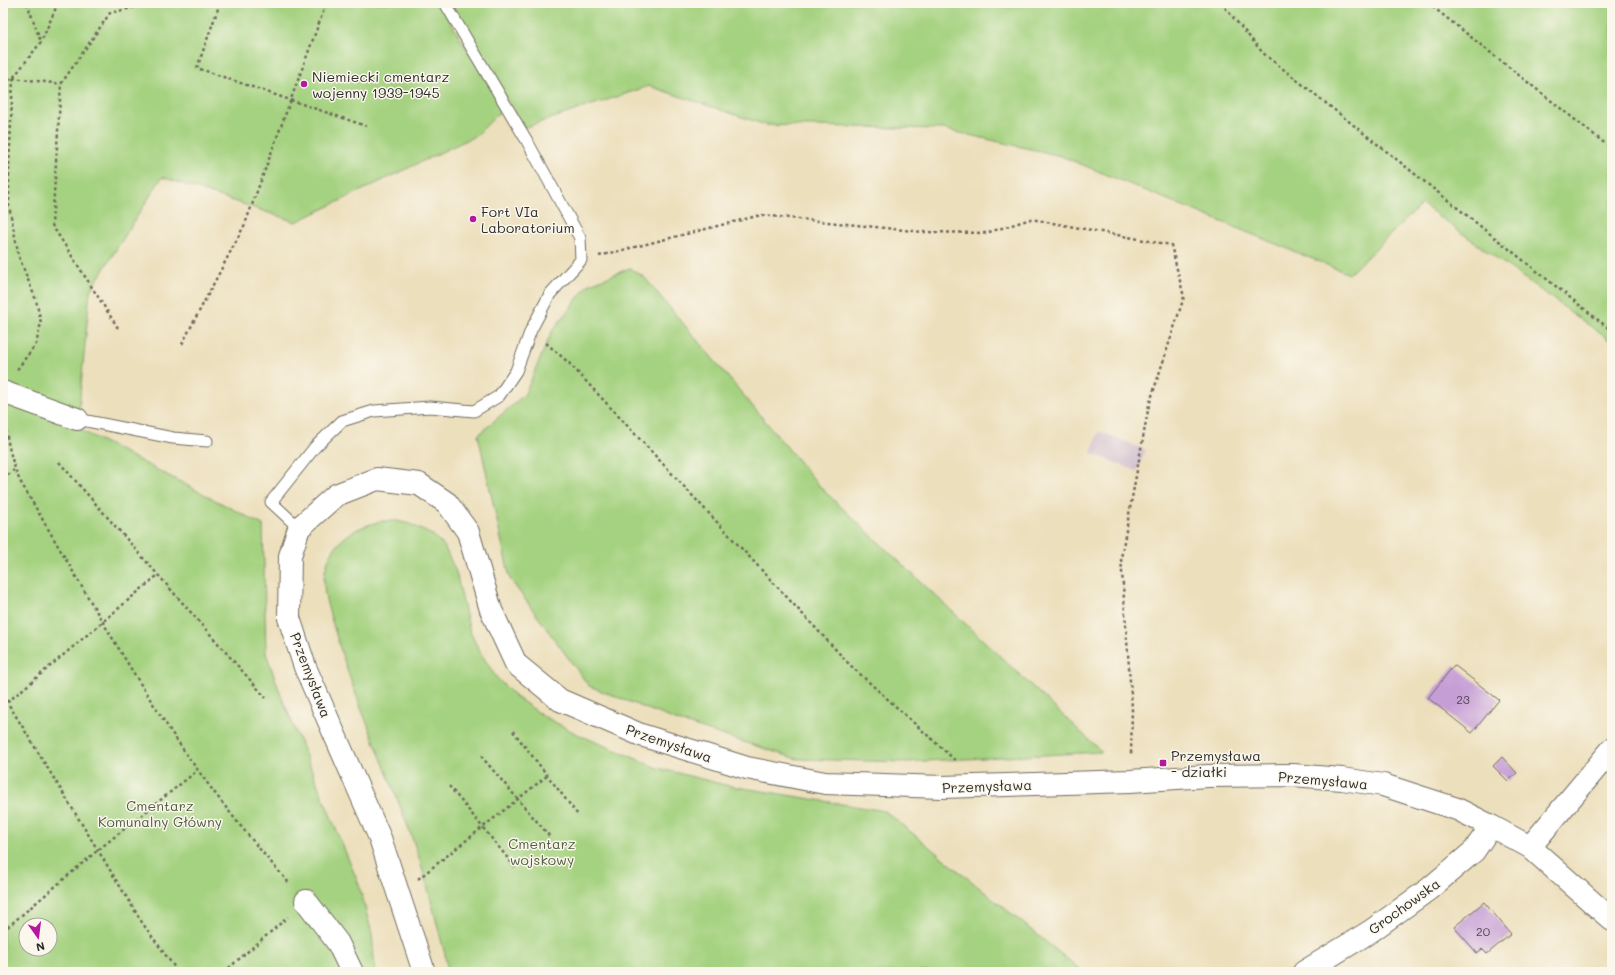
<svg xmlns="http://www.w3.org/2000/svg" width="1615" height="975" font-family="Mali,sans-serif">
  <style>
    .industrial { fill: #d0bdcd }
    .green { fill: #a5d280; stroke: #687e56; fill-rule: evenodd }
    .building { fill: #c69ed6 }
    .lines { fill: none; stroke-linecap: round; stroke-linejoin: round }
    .lane-casing { stroke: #6f6a5e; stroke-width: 13 }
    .street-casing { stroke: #6f6a5e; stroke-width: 24 }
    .path { stroke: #6f6a5e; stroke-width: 2.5; stroke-dasharray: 3 3; stroke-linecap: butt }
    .lane { stroke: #fff; stroke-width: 11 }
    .street { stroke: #fff; stroke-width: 22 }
    .poi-dot { fill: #b5179e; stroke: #fbf7ec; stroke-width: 1.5 }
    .labels { text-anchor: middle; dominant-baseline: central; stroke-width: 3; stroke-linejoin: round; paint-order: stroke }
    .number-label { font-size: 12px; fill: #524856 }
    .poi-label { font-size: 14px; fill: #2b2b2b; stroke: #fbf7ec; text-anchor: start }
    .street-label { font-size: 14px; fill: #2b2b2b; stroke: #fbf7ec }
    .park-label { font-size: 14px; fill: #505d44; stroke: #fbf7ec }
  </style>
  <rect width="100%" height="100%" fill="#fbf7ec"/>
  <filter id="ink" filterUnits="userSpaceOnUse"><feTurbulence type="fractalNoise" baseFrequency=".025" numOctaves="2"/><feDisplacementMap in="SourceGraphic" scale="8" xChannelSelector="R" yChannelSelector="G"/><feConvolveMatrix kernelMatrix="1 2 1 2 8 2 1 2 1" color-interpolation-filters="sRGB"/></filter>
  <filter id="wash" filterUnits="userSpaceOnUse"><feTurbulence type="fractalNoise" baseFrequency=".012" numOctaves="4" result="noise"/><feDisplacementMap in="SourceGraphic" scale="16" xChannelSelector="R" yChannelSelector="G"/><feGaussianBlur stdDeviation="0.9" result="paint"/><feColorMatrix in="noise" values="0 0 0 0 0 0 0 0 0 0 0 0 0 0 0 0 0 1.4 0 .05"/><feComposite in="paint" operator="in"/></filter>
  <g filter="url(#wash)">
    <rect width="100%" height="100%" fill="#ecdfbc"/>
    <path class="industrial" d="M1099 431 1146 450 1137 471 1091 453Z"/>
    <path class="green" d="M3 3H439L503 109 477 135 296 222 162 177 90 291 77 428 263 525 266 653 282 698 359 885 372 934 375 972H3ZM26 925H50V949H26Z
      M451 3H1612V342L1422 204 1349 274 1061 156 943 129 766 125 649 86 523 128Z
      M630 268 644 277 823 490 1102 752 906 762 797 759 678 721 589 686 510 579 478 435 525 394 552 331 588 285Z
      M383 521H397L410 524 434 536 444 546 456 572 470 632 480 652 496 677 516 697 545 717 577 734 658 768 725 785 885 811 1083 972H448L445 954C435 918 427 881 415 846 389 772 355 703 334 628 329 611 321 589 325 571 332 540 354 527 383 521Z"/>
    <g id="blocks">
      <path class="building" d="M1454 665 1499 700 1472 733 1428 698Z
        M1502 757 1517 773 1508 781 1493 766Z
        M1484 902 1511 934 1487 954 1482 949 1477 953 1454 927Z"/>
    </g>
  </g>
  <g filter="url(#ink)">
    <use href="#blocks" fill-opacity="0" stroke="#6f6a5e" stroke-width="1"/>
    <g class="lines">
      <g class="lane-casing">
        <path id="lane" d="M77 419 173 438 207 441
          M299 528 271 502 315 447 342 421 374 411 430 407 474 411 499 396 516 371 531 330 550 294 581 260 580 238 527 141 445 3"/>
      </g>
      <g class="street-casing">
        <path id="street" d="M3 392 77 419
          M1530 847 1612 749
          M306 901 338 943 352 972
          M424 972 380 838 305 667 289 618 290 556 299 528 336 495 377 479 419 484 447 503 468 532 491 610 516 664 560 700 641 735 747 768 825 783 942 787 1130 781 1208 776 1293 775 1342 779 1383 785 1457 809 1491 826 1530 847 1612 920
          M1304 972 1371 931 1429 889 1474 851 1491 826"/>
      </g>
      <path class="path" d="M27 3 41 42
        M220 3 197 68 366 126
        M1221 3 1263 53 1612 331
        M1428 3 1612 149
        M13 78 9 167V206L19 257 36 300 41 323 36 344 16 371
        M13 78 61 84
        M3 82 13 78 41 42 58 3
        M599 256 761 215 923 232 986 233 1031 219 1171 245 1184 297 1149 405 1121 558 1132 708 1131 756
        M118 328 52 225 61 84 110 13 153 3
        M546 343 569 363 850 665 957 762
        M182 344 245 224 326 4
        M4 418C7 440 11 461 20 481 66 559 110 637 159 713 197 773 242 830 290 884
        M59 462 266 698
        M3 479 14 470
        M3 695 143 924 178 972
        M3 706 158 575
        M513 731 578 815
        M481 756 551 838
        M449 786 515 867
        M418 879 548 775
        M3 931 98 850 198 770
        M224 972 288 917"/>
      <use href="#lane" class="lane"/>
      <use href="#street" class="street"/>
    </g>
  </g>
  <g class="poi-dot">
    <circle cx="304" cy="84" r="4"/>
    <circle cx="473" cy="219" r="4"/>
    <rect x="1159" y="759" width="8" height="8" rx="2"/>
  </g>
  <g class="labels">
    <g class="number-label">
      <text x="1463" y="699">23</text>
      <text x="1483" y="931">20</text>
    </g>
    <g class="poi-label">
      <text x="312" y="76">Niemiecki cmentarz<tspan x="312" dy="16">wojenny 1939-1945</tspan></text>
      <text x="481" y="211">Fort VIa<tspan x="481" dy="16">Laboratorium</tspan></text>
      <text x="1171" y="755">Przemysława<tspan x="1171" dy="16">- działki</tspan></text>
    </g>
    <g class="street-label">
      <text transform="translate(311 675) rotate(69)">Przemysława</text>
      <text transform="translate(669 743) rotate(19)">Przemysława</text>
      <text transform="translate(1323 780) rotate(5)">Przemysława</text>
      <text transform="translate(987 786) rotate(-2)">Przemysława</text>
      <text transform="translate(1404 906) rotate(-36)">Grochowska</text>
    </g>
    <g class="park-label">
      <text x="160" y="805">Cmentarz<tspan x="160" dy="16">Komunalny Główny</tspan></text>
      <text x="542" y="843">Cmentarz<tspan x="542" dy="16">wojskowy</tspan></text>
    </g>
  </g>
  <rect width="1615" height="975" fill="none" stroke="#fbf7ec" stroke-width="16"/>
  <g transform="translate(38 937) rotate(166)"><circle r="19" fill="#fbf7ec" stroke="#a8a59f"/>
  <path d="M0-3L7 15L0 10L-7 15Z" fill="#b5179e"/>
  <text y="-6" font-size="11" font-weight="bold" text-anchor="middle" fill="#2b2b2b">N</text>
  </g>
</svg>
